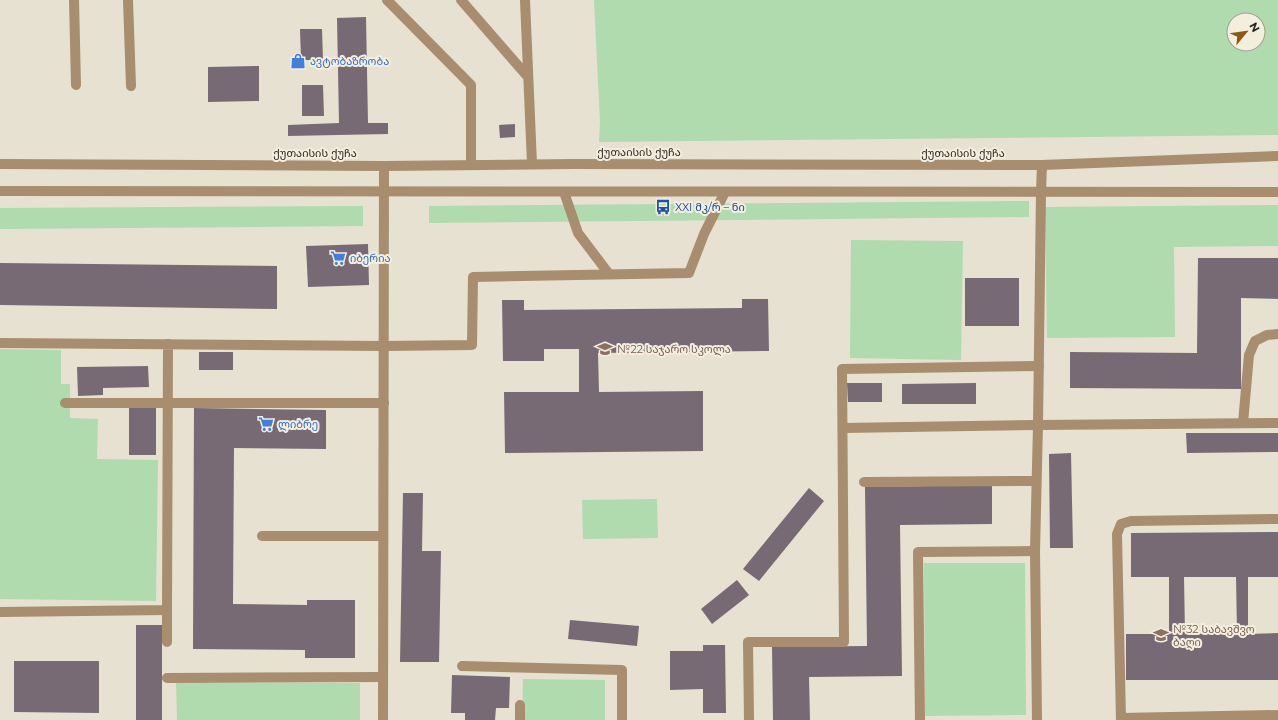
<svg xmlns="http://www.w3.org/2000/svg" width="1278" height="720" font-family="Montserrat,'Noto Sans Georgian',sans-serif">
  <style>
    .green { fill: #afdbaf; fill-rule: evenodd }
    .building { fill: #786a74; fill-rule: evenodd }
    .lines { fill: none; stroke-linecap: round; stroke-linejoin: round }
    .service { stroke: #a88d6e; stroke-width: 10 }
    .minor { stroke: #a88d6e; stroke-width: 10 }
    .tertiary { stroke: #a88d6e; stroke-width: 10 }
    .labels { text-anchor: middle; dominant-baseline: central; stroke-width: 4; stroke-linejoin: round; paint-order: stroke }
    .shop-label { font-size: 11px; fill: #366cbe; stroke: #f3eede; text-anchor: start }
    .street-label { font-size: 11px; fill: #282620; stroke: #f3eede }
    .transit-label { font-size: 11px; fill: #164399; stroke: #f3eede; text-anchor: start }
    .education-label { font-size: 11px; fill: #785e54; stroke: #f3eede; text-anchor: start }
  </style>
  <rect width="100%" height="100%" fill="#e6e1d1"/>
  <path class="green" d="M594 0H1278V135L599 142 600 122ZM1234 20H1258V44H1234Z
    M1029 201V217L429 223V206Z
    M1278 205V246L1174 247 1175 337 1047 338 1045 207Z
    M363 206V226L0 229V208Z
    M851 240 963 241 961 360 850 358Z
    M0 349 61 350V384H70V418L98 419 97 459 158 460 156 601 0 599Z
    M657 499 658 538 583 539 582 500Z
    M924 563H1025L1026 715 925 716Z
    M523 679 605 680V720H522Z
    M176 682 360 683V720H177Z"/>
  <path class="building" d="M366 17 368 123H388V134L288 136V125L339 123 337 18Z
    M300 29H322L323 60H301Z
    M259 66V101L208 102V67Z
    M302 85H323L324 116H302Z
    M515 124V137L500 138 499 125Z
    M368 244 369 285 308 287 306 246Z
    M1198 258H1278V299L1241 298V389L1070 388V352L1197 353Z
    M0 263 277 266V309L0 305Z
    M965 278H1019V326H965Z
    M742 299H768L769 351 598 353 599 392 703 391V451L505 453 504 392H579V349H544V361H503L502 300H524V310L742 308Z
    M199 352H233V370H199Z
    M148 366 149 387 103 388V395L78 396 77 367Z
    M847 383H882V402H848Z
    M976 383V404H902V384Z
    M129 406H156V455H129Z
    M194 408 326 410V449L234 448 233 604 307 605V600H355V658H305V650L193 649Z
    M1186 433H1278V452L1187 453Z
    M1071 453 1073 548H1050L1049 454Z
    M992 485V524L900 525 902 676 809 677 810 720H773L772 647 867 646 865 487Z
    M809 488 824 501 759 581 743 569Z
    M403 493H423L422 551H441L439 662H400Z
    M1278 532V577H1248V634L1278 633V680H1126V634H1169V577H1131V533ZM1184 577H1236L1237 633 1185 634Z
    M737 580 749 595 712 624 701 609Z
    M570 620 639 626 637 646 568 639Z
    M136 625H162V720H136Z
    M703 645H725L726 713H703V689L670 690V651H703Z
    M14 661H99V713L14 712Z
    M452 675 510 677 509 708H496L495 720H465V713H451Z"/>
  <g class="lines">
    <path class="service" d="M74 0 76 85
      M128 0 131 86
      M387 0 471 85V165
      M461 0 528 77
      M525 0 532 164
      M564 192 578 233 609 274
      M384 346 472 345 473 277 689 273 704 234 725 192
      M65 403H384
      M1243 423 1249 355 1255 341 1267 335 1278 334
      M843 428 1038 425
      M864 482 1036 481
      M262 536H383
      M167 642V610
      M462 666 622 670V720
      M167 678 383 677
      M1121 718 1278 715
      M520 720V705
      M749 720 748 642H844L842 369 1039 366
      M920 720 918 552 1035 551
      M1121 720 1117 534 1121 524 1131 521 1278 519"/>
    <path class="minor" d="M0 343 384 346
      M1038 425 1278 423
      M0 612 167 610 168 344
      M383 720 384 166
      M1037 720 1035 551 1038 425 1041 192 1042 165"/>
    <path class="tertiary" d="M0 164 384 166 574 164 1042 165 1278 156
      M0 191 1278 192"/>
  </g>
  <defs>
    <g id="shop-bare" transform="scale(1.2)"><path d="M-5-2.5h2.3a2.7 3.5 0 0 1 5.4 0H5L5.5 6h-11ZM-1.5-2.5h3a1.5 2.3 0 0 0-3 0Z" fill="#3f7fe0" stroke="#f3eede" stroke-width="2.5" paint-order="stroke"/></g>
    <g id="bus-bare" transform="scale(1.2)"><path d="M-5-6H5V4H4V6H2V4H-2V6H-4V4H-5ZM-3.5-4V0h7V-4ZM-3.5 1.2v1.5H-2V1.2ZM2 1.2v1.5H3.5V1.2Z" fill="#1a4fb4" stroke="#f3eede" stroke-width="2.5" paint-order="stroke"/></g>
    <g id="supermarket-bare" transform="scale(1.2)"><path d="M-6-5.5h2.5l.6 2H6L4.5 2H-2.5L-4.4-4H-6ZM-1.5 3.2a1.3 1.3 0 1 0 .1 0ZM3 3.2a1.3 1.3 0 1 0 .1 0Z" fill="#3f7fe0" stroke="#f3eede" stroke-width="2.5" paint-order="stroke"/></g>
    <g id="school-bare" transform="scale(1.2)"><path d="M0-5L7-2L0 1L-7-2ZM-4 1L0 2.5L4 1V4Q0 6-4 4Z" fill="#8d6e63" stroke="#f3eede" stroke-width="2.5" paint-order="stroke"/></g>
  </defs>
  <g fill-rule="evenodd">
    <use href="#shop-bare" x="298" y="61"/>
    <use href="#bus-bare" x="663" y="207"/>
    <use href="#supermarket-bare" x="338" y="258"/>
    <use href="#school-bare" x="605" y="349"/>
    <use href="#supermarket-bare" x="266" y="424"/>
    <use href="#school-bare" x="1161" y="635"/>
  </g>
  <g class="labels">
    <g class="shop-label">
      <text x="310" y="61">ავტობაზრობა</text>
      <text x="350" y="258">იბერია</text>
      <text x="278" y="424">ლიბრე</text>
    </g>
    <g class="street-label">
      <text x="639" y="152">ქუთაისის ქუჩა</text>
      <text x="315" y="153">ქუთაისის ქუჩა</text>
      <text x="963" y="153">ქუთაისის ქუჩა</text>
    </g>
    <g class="transit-label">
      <text x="675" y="207">XXI მკ/რ – ნი</text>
    </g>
    <g class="education-label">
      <text x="617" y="349">№22 საჯარო სკოლა</text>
      <text x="1173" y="629">№32 საბავშვო<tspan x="1173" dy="13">ბაღი</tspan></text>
    </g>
  </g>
  <g transform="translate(1246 32) rotate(61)"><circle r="19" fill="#f3eede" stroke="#a29e92"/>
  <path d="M0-3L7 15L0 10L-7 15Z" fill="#8f5a0d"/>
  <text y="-6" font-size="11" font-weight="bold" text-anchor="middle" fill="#282620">N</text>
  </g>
</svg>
